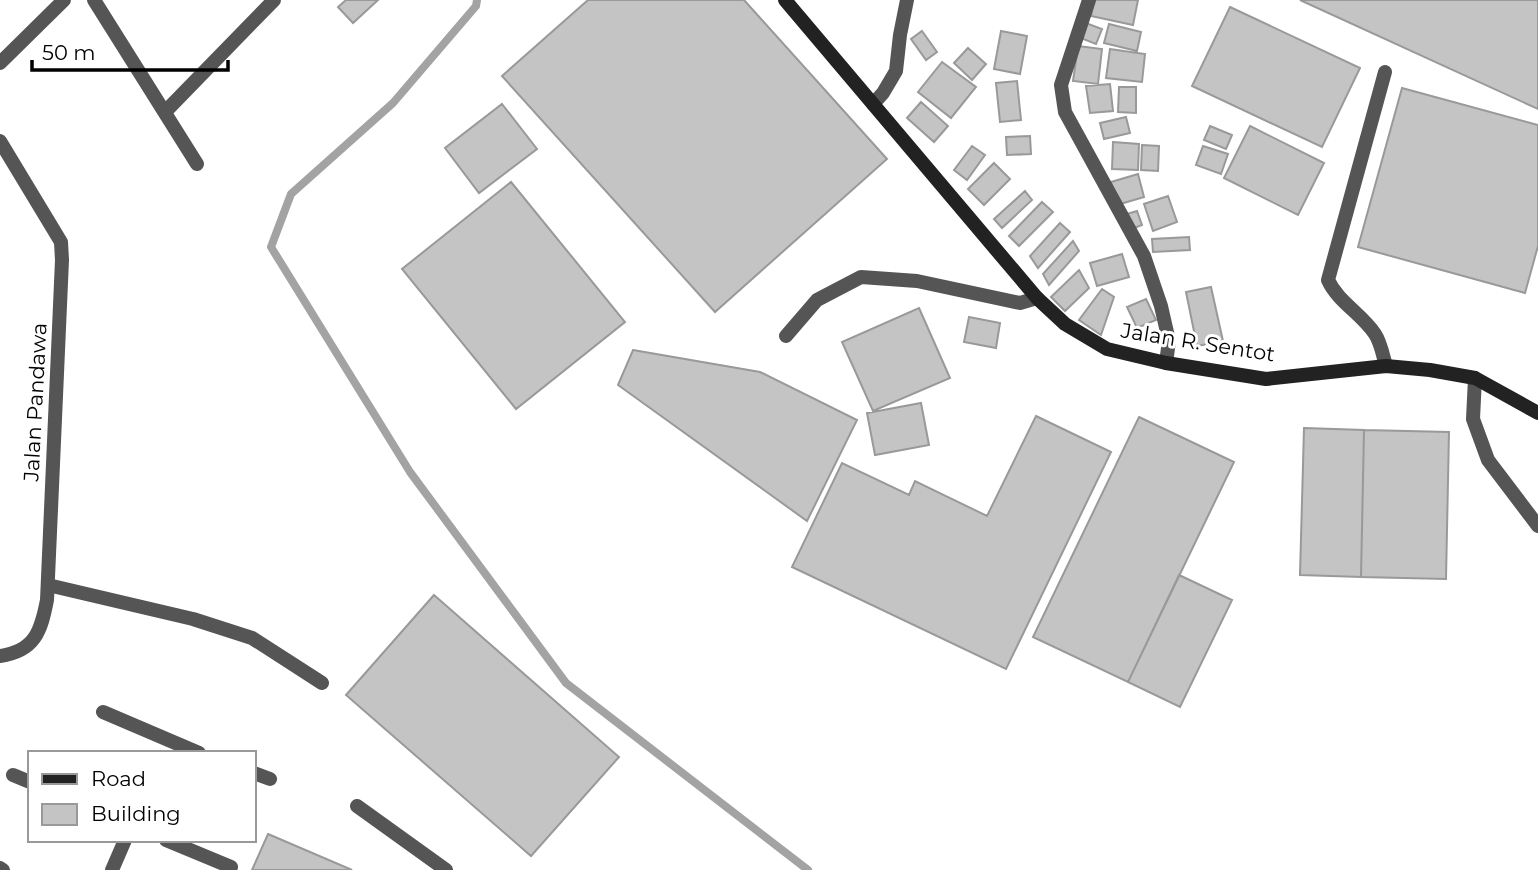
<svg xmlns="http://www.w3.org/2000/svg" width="1538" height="870" font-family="Montserrat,sans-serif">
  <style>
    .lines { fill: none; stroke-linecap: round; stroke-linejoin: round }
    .stream { stroke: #a3a3a3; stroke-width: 8 }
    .building { fill: #c4c4c4; stroke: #999; stroke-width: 2 }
    .lane { stroke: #555; stroke-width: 14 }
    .street { stroke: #555; stroke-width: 14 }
    .secondary { stroke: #222; stroke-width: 14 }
    .labels { text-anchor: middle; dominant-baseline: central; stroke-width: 6; stroke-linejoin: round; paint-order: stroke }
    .street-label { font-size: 21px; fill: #000; stroke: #fff }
  </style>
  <rect width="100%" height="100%" fill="#fff"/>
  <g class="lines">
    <path class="stream" d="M477 0 476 6 393 103 291 194 271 247 410 472 566 683 808 870"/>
  </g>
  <path class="building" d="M346 0H378L353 23 338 7Z
    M588 0H744L887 159 715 312 502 76Z
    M1094 0H1138L1133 25 1091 16Z
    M1300 0H1538V109Z
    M1230 7 1360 68 1322 147 1192 86Z
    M1083 22 1102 29 1096 44 1078 37Z
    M1109 24 1141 32 1137 51 1104 43Z
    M922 31 937 52 926 60 911 39Z
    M1001 31 1027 36 1020 74 994 69Z
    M1078 46 1102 49 1098 84 1073 81Z
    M968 48 986 64 972 80 954 63Z
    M1110 49 1145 54 1142 82 1106 78Z
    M942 62 976 87 951 118 918 92Z
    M1017 81 1021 120 1000 122 996 83Z
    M1110 84 1113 111 1090 113 1086 86Z
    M1119 87H1136V113L1118 112Z
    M1402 88 1538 125V246L1525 293 1358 247Z
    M921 102 948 126 934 142 907 118Z
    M502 104 537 149 479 193 445 148Z
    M1126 117 1130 133 1104 139 1100 123Z
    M1210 126 1232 135 1226 149 1204 140Z
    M1250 126 1324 163 1298 215 1224 178Z
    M1030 136 1031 154 1007 155 1006 137Z
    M1113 142 1139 144 1138 170 1112 169Z
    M1142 145 1159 146 1158 171 1141 170Z
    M972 146 985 155 967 180 954 170Z
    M1203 146 1228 154 1221 174 1196 165Z
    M994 163 1010 179 984 205 968 189Z
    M1138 174 1144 197 1117 205 1111 182Z
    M511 182 625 322 516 409 402 269Z
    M1025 191 1032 200 1002 228 994 219Z
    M1168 196 1177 222 1153 231 1144 204Z
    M1042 202 1053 212 1019 246 1009 236Z
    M1137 211 1142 225 1132 229 1127 214Z
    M1060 223 1070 232 1038 268 1030 256Z
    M1189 237 1190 250 1153 252 1152 239Z
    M1073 241 1079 251 1049 285 1043 274Z
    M1122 254 1129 277 1097 286 1090 263Z
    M1079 270 1089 288 1065 311 1051 297Z
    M1211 287 1223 341 1197 346 1186 292Z
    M1102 289 1114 297 1101 335 1079 320Z
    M1146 299 1156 320 1137 328 1127 307Z
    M919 308 950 378 873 411 842 342Z
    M969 317 1000 323 996 348 964 342Z
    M633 350 760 372 857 420 807 521 618 385Z
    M921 403 929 445 875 455 867 413Z
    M1036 416 1111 452 1006 669 792 567 842 463 909 495 915 481 987 516Z
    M1139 417 1234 462 1128 682 1033 637Z
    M1304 428 1364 430 1361 577 1300 575Z
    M1364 430 1449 432 1446 579 1361 577Z
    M1179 575 1232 600 1180 707 1128 682Z
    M434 595 619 757 531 856 346 695Z
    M268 834 352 870H252Z"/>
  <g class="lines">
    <path class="lane" d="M1385 72 1328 280C1338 302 1362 314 1375 334 1381 343 1383 356 1386 366
      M873 104 883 93 896 71 900 35 907 0
      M786 336 817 300 861 277 917 281 1020 303 1037 298
      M1475 378 1473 419 1488 460 1538 526
      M357 806 446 870"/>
    <path class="street" d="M94 0 197 164
      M1089 0 1061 85 1065 112 1144 256 1161 306 1169 341 1166 363
      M0 63 64 0
      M165 112 274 0
      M0 141 61 242 62 260 47 600C41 631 35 651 0 656
      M48 585 193 619 252 638 322 683
      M103 712 199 753
      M254 773 270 779
      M13 775 30 782
      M166 840 231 867
      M0 868 3 870
      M112 870 125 840"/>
    <path class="secondary" d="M785 0 1037 298 1065 324 1107 349 1166 363 1266 379 1386 366 1430 370 1475 378 1538 413"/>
  </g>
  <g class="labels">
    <g class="street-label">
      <text transform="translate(1198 342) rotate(9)">Jalan R. Sentot</text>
      <text transform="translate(35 402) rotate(-87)">Jalan Pandawa</text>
    </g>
  </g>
  <rect x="28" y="751" width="228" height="91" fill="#ffffff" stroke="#999999" stroke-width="2"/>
  <rect x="42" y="774" width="35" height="10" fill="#222222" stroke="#999999" stroke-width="2"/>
  <text x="91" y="786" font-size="21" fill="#000000">Road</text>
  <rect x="42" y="804" width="35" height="21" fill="#c4c4c4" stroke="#999999" stroke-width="2"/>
  <text x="91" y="821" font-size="21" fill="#000000">Building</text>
  <path d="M32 60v10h196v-10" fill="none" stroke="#000000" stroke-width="3.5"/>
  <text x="42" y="60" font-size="21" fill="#000000" stroke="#ffffff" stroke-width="5" paint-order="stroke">50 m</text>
</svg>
